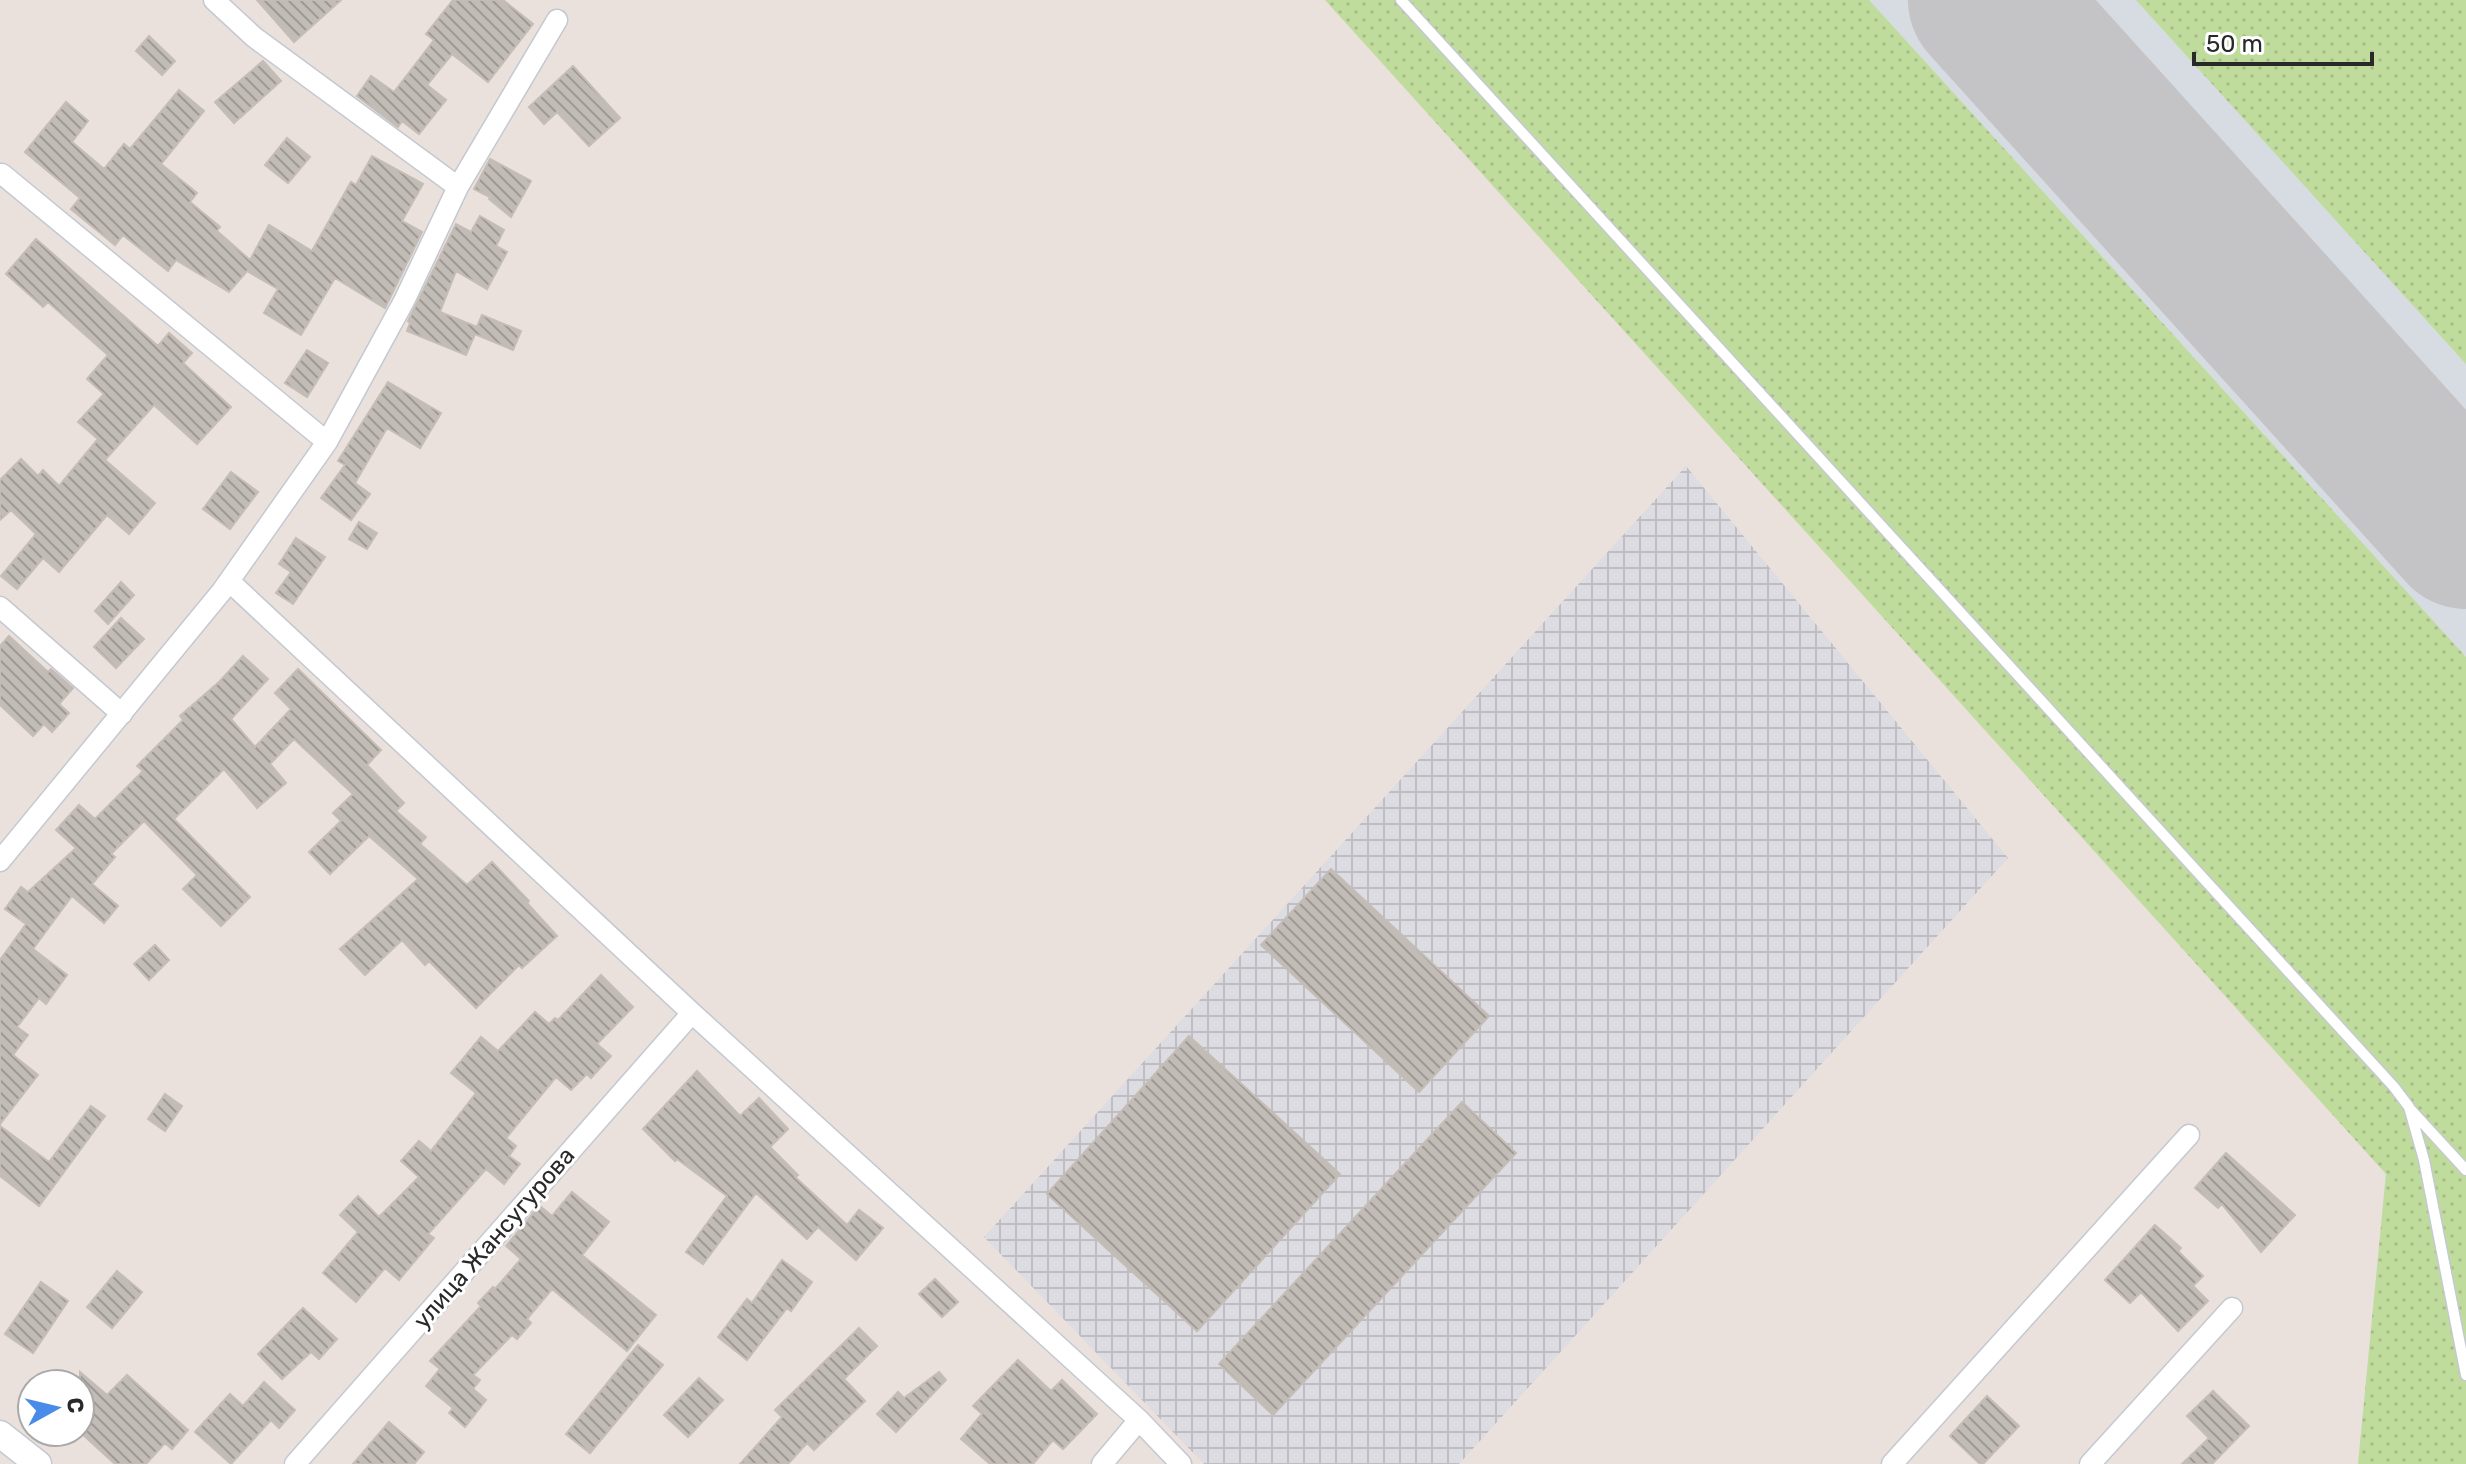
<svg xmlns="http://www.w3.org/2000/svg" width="2466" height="1464" font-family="Rubik,sans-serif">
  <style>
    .industrial { fill: url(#industrial-grid) }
    .airport { fill: #d7dbe2 }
    .grass { fill: url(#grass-dots) }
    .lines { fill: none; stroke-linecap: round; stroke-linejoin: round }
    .runway { stroke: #c4c3c6; stroke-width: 160 }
    .building { fill: url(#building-back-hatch); stroke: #c5bcb6; stroke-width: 2 }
    .service-casing { stroke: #c4c9d1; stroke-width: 13 }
    .minor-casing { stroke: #c4c9d1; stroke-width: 23 }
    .tertiary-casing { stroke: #c4c9d1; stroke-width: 29 }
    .service { stroke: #fff; stroke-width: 10 }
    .minor { stroke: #fff; stroke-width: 20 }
    .tertiary { stroke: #fff; stroke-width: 26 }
    .labels { text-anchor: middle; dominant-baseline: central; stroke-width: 6; stroke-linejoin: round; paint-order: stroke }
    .street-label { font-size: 24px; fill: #292929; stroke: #fff }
  </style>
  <defs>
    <pattern id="industrial-grid" width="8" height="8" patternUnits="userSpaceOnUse" patternTransform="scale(2)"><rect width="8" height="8" fill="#dcdce2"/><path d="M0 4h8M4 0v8" fill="none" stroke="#bdbdc2"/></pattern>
    <pattern id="grass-dots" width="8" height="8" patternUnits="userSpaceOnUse" patternTransform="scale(2)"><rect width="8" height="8" fill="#c0dc9d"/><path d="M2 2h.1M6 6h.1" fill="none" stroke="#a5bd87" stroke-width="1.8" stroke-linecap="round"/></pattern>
    <pattern id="building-back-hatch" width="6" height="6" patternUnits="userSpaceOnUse" patternTransform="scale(2)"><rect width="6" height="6" fill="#c2bcb7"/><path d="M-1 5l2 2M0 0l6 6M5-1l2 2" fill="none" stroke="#9e9995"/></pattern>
  </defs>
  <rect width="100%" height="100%" fill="#eae0dc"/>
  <path class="industrial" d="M1686 466 2008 858 1459 1464H1204L984 1237Z"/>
  <path class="airport" d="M1329 0H2466V1464H2358L2386 1174 1812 521Z"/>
  <path class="grass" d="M1325 0H1869L2466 657V1464H2358L2386 1174Z
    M2136 0H2466V364Z"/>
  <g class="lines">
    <path class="runway" d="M1988 0 2466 529"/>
  </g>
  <path class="building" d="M257 0H341L294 42Z
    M453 0H503L533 24 488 82 452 54 427 85 446 100 419 134 402 121 398 127 357 96 371 76 394 92 434 40 426 34Z
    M149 36 175 61 162 75 136 51Z
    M263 61 281 81 234 123 215 102Z
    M573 66 620 118 589 146 557 112 544 124 529 107Z
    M179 90 204 111 161 164 197 193 190 202 220 227 217 231 250 260 269 225 312 251 351 182 356 185 372 156 423 184 402 221 422 232 385 308 335 278 301 335 264 313 278 289 247 271 229 292 176 260 168 271 123 235 115 245 71 209 80 198 25 152 66 102 88 121 72 142 104 169 124 144 130 149Z
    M287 138 310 157 288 183 265 165Z
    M490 159 531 181 511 217 489 199 490 197 474 189Z
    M480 216 504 230 496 246 507 252 487 289 456 271 440 312 477 327 482 315 521 331 513 350 475 334 466 355 407 331 410 323 408 321 456 224 471 232Z
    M36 239 158 346 169 333 192 353 183 363 231 407 197 444 154 405 105 460 155 503 129 534 107 515 59 572 43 558 17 589 1 576 36 534 11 510 0 520V480L21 459 38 476 43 470 59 486 98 439 78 422 104 394 87 379 108 355 48 302 43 307 6 274Z
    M307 350 328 363 307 397 285 383Z
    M388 382 441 413 420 448 387 428 355 483 370 494 351 520 321 498 345 465 338 461Z
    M231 472 258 492 230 529 203 509Z
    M359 522 377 533 367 549 349 539Z
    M296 538 325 557 293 604 276 593 291 572 279 564Z
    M121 582 134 595 108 624 95 611Z
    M121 618 144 639 116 668 94 647Z
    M9 636 48 672 51 669 73 688 59 704 69 713 52 732 44 724 33 736 0 705V646Z
    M243 656 268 679 231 719 255 747 291 709 275 693 298 669 381 750 367 765 404 803 396 811 426 837 420 844 467 885 492 862 529 901 527 903 557 936 522 968 519 965 476 1008 429 961 425 965 402 940 365 975 340 949 418 879 369 836 330 874 309 852 341 821 333 813 353 794 294 739 270 764 286 783 257 808 224 769 174 819 250 897 221 926 183 889 197 875 144 821 111 854 115 857 92 884 118 906 104 923 72 896 33 949 67 975 46 1004 39 998 17 1027 28 1035 13 1055 38 1075 0 1124V960L26 924 5 909 21 887 28 892 76 848 56 830 79 805 95 819 143 771 137 766 183 720 180 716 219 682Z
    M1331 869 1489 1016 1419 1092 1261 945Z
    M155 945 169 960 149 980 134 964Z
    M601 975 633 1007 597 1044 611 1056 591 1078 587 1074 571 1090 556 1077 506 1138 516 1146 509 1156 520 1164 504 1184 486 1169 428 1234 434 1238 399 1280 385 1268 356 1302 323 1273 358 1232 340 1215 358 1196 379 1217 419 1177 401 1161 419 1141 431 1151 476 1093 451 1073 481 1037 498 1051 535 1012 549 1024 555 1018 558 1020Z
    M1189 1036 1340 1174 1197 1331 1047 1194Z
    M697 1071 740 1116 759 1098 788 1129 770 1147 798 1175 795 1177 847 1225 859 1210 883 1228 856 1260 818 1227 807 1239 756 1193 703 1264 686 1252 727 1196 677 1159 675 1161 643 1129Z
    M165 1094 182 1106 165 1131 148 1119Z
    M1462 1102 1516 1153 1273 1415 1219 1364Z
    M91 1106 105 1116 39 1206 0 1176V1126L49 1162Z
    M2226 1153 2295 1215 2261 1252 2222 1204 2218 1208 2195 1188Z
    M572 1192 609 1222 582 1255 656 1315 627 1351 552 1289 527 1319 531 1323 517 1339 512 1335 473 1375 480 1380 473 1389 486 1400 465 1427 449 1413 453 1408 426 1386 440 1369 430 1361 481 1306 478 1303 493 1287 495 1289 521 1259 506 1246 535 1211 540 1206 552 1216Z
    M2155 1225 2181 1248 2178 1251 2203 1276 2193 1286 2208 1301 2178 1331 2141 1292 2130 1303 2105 1280Z
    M782 1260 812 1282 791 1311 787 1308 747 1360 718 1337 747 1299 752 1303Z
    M117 1271 142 1292 112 1328 87 1307Z
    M935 1279 958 1302 942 1317 919 1294Z
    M41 1282 68 1301 33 1353 5 1334Z
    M303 1308 337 1339 319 1359 311 1352 282 1379 258 1354Z
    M859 1328 877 1346 844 1379 865 1401 814 1450 807 1443 788 1464H740L782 1417 775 1410Z
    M638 1345 663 1365 590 1453 566 1434Z
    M1018 1360 1051 1391 1062 1380 1097 1414 1063 1449 1053 1440 1033 1464H990L961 1439 982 1414 973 1406Z
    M80 1372 107 1395 127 1375 188 1430 172 1449 165 1443 146 1464H115L80 1432Z
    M939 1372 946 1380 896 1432 877 1414 898 1392 904 1398Z
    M699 1378 723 1400 688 1437 664 1415Z
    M264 1382 295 1410 279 1428 271 1420 231 1464 195 1432 230 1394 243 1406Z
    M2213 1391 2249 1426 2212 1464H2182L2209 1438 2187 1416Z
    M1987 1396 2019 1426 1983 1464H1980L1950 1436Z
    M389 1422 424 1452 414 1464H353Z"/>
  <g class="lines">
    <g class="service-casing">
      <path id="service" d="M1401 0 2394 1087 2409 1107 2424 1160 2466 1375
        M2410 1109 2466 1170"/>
    </g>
    <g class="minor-casing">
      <path id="minor" d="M214 0 254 37 458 187
        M2 174 327 442
        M229 581 692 1013 1139 1420 1181 1464
        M0 607 122 714
        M0 861 222 591 327 442 404 301 458 187 557 20
        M295 1464 692 1013
        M1102 1464 1139 1420
        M1892 1464 2189 1135
        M2090 1464 2232 1308"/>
    </g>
    <g class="tertiary-casing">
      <path id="tertiary" d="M0 1434 38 1464"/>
    </g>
    <use href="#service" class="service"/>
    <use href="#minor" class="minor"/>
    <use href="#tertiary" class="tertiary"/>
  </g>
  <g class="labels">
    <g class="street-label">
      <text transform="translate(494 1238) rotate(-49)">улица Жансугурова</text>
    </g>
  </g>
  <g transform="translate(56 1408) rotate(82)"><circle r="38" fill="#ffffff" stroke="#a9a9a9" stroke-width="2"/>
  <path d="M0-6L14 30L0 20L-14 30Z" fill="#498be9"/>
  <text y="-12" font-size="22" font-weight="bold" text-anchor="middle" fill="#292929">С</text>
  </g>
  <path d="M2194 52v12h178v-12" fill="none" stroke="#292929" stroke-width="4"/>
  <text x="2206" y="52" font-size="24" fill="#292929" stroke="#ffffff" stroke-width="6" paint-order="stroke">50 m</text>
</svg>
